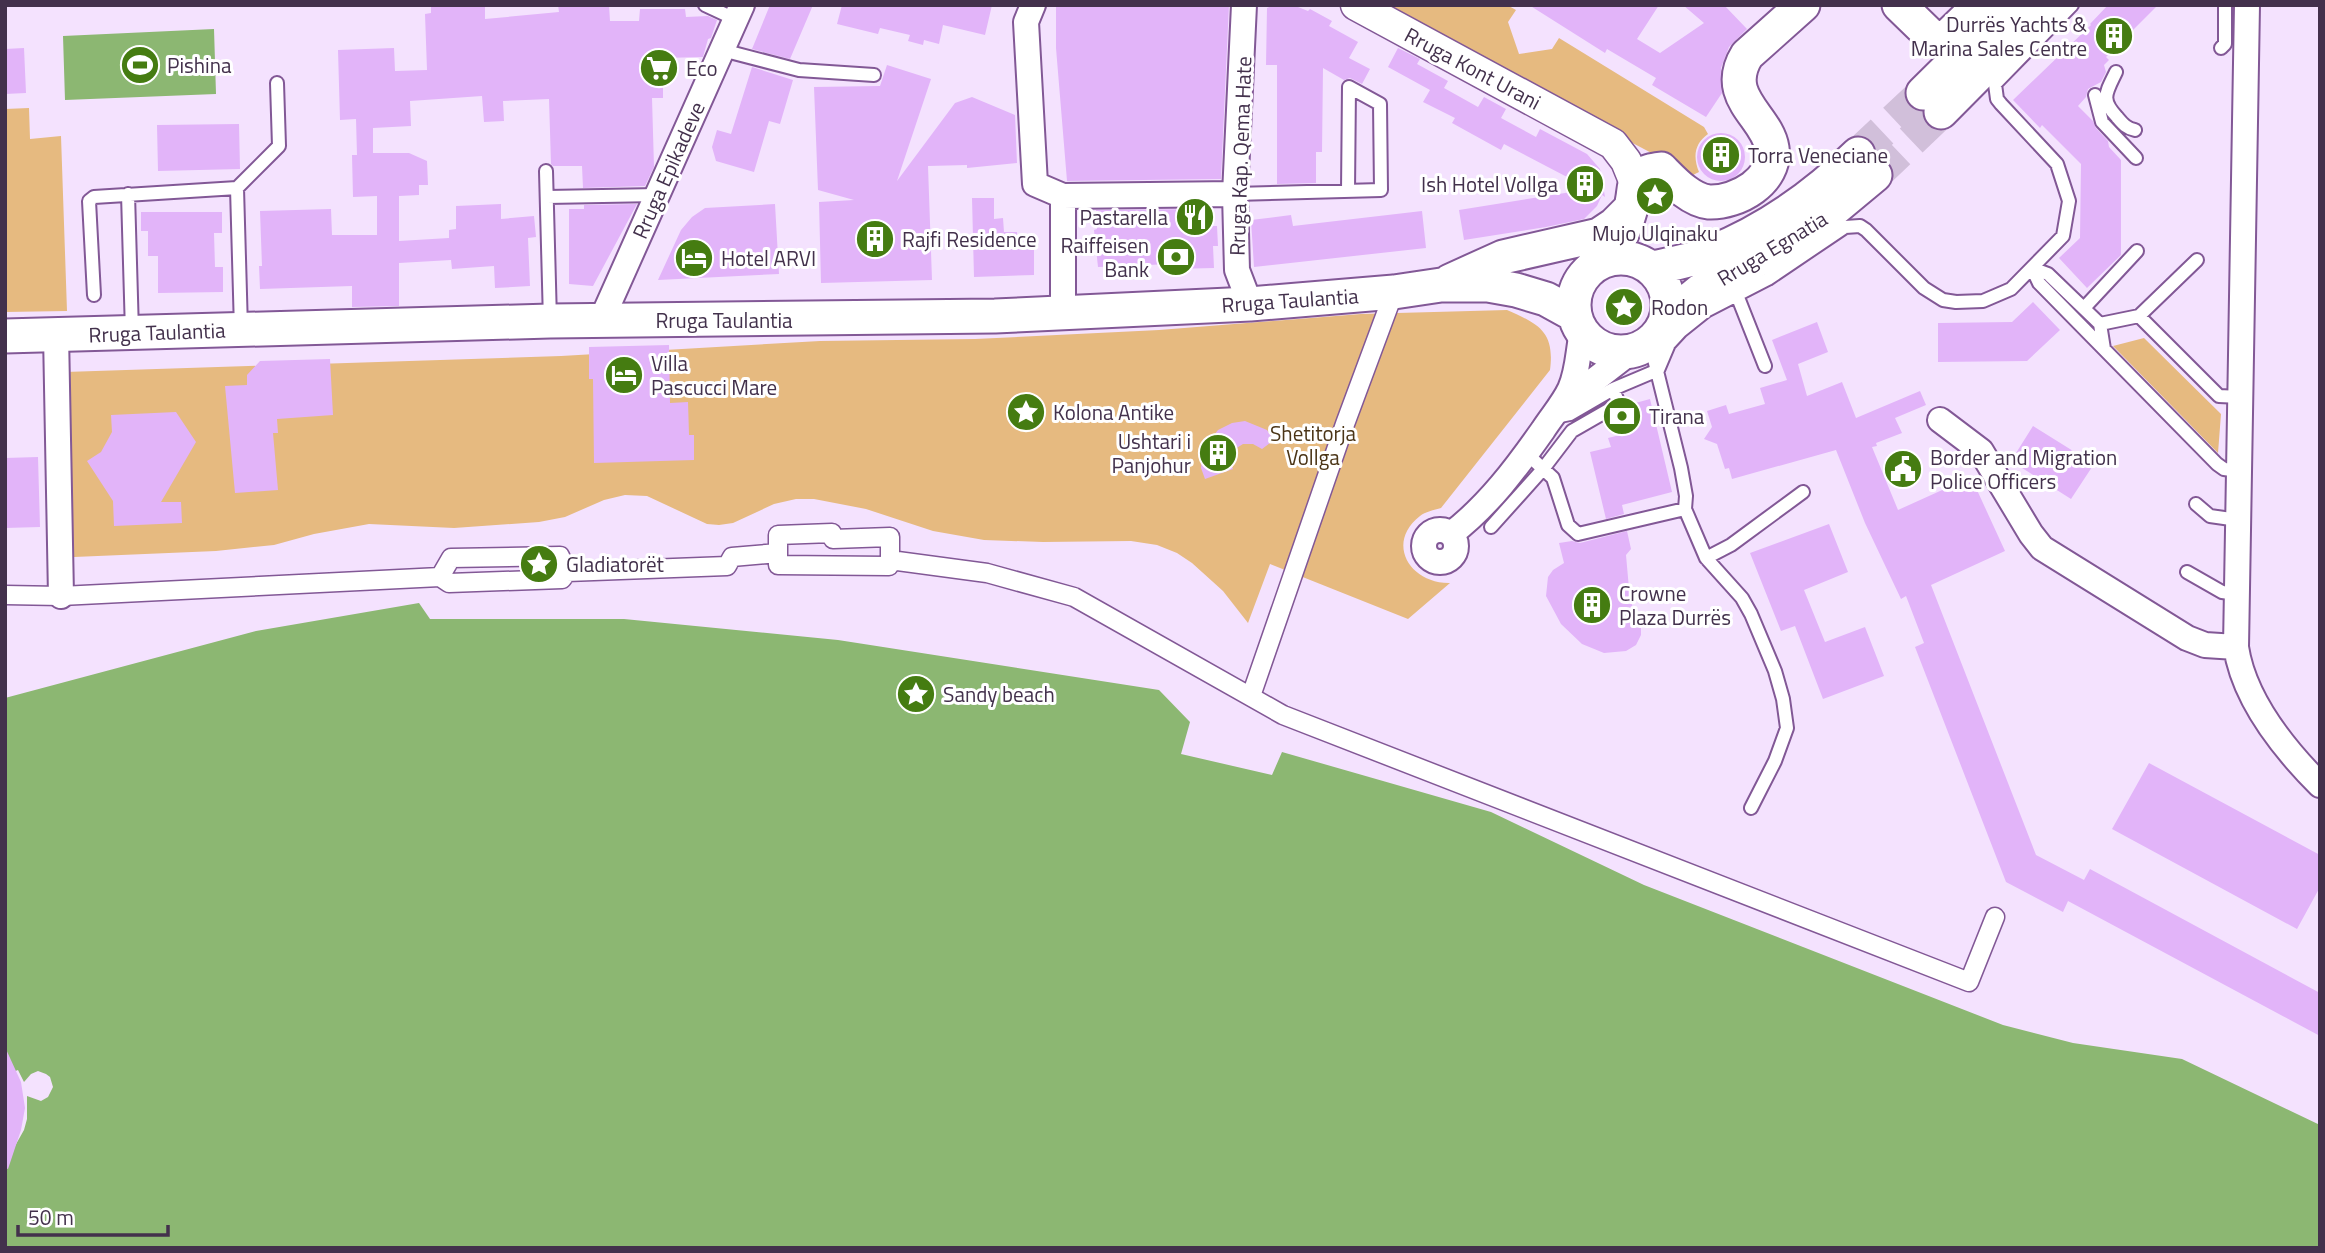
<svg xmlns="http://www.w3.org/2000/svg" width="2325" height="1253" font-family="'Titillium Web',sans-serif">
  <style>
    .green { fill: #e6ba80 }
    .water { fill: #8cb772 }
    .pier { fill: #f4e2fe }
    .building { fill: #e2b4f9 }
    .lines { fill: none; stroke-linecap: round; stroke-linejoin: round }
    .secondary-tunnel { stroke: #d1bfda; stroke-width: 33; stroke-dasharray: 33 17; stroke-linecap: butt }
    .service-casing { stroke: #825896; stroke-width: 16 }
    .pedestrian-casing { stroke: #825896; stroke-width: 21 }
    .minor-casing { stroke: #825896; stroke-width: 28 }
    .tertiary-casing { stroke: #825896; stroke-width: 33 }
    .secondary-casing { stroke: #825896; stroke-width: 37 }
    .service { stroke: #fff; stroke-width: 12 }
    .pedestrian { stroke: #fff; stroke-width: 18 }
    .minor { stroke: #fff; stroke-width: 24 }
    .tertiary { stroke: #fff; stroke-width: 30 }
    .secondary { stroke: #fff; stroke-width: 33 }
    .labels { text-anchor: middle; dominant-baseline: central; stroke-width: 6; stroke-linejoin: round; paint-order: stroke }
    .poi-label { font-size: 21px; fill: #43314c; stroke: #fff; text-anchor: start }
    .street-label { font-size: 21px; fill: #43314c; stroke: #fff }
    .park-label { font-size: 21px; fill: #4b3517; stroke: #fff }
  </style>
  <rect width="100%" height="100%" fill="#f4e2fe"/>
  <path class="green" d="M1372 5H1507L1516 10 1508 22 1519 54 1552 49 1559 38 1704 127 1708 134C1694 144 1693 157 1699 172L1693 175Z
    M29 108 30 139 61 136 67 311 5 312V109Z
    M1507 310C1539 324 1555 332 1550 370L1441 508C1434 510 1425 512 1420 516 1385 543 1410 584 1450 583L1408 619 1270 564 1248 623 1223 591 1192 563 1177 553 1157 545 1131 541 1043 542 984 540 933 531 866 509 814 499H796L774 504 733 523 719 525 707 524 647 496 625 495 604 500 565 517 539 522 454 528 369 524 314 534 274 545 216 551 74 557 70 507 65 372 561 356 820 341 975 339 1159 330 1361 314Z
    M2144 338 2221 414 2218 453 2113 346Z"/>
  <path class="water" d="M214 29 216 94 65 100 63 36Z
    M419 603 430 619H624L838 640 1159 690 1190 722 1181 754 1272 775 1282 752 1491 812 1644 885 2003 1025 2073 1043 2182 1059 2320 1125V1248H5V698L256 631Z"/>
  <path class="pier" d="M18 1070 24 1082 31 1074 38 1071 46 1074 50 1077 53 1087 48 1097 41 1101 27 1096V1119L24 1130 11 1153 5 1075Z"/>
  <path class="building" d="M431 5H485V19L559 12 558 5H609L610 21H639L640 9H685L686 17 708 16 717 20 711 38 708 39 703 57 663 58V98H652L654 167 645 186 583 188 582 166H553L551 164 549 99 503 101 504 121 484 122 482 96 410 101 411 126 373 128V153H409L427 161 428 185H419V195L399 196V241L449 238V230L456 229V206L501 204V219L534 216 536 237 528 238 530 286 495 288 494 266 452 269 451 260 399 263V306L352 307V286L260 289 259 266H262L260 211 331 209 332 235H377V196L353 197 352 155H357L356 119 340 120 338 50 394 48 395 71 427 70 425 14 431 13Z
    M770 5H813L790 59 752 49Z
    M842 5H992L985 35 943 25 939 44 924 40 923 45 908 41 910 35 880 28 878 34 837 24Z
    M1056 5H1229L1221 179 1067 181 1056 48Z
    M1274 5H1293L1308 11 1310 9 1332 21 1329 26 1358 42 1349 58 1370 69 1362 84 1350 78 1344 80 1323 68 1322 152H1316V183L1277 184V65H1266L1267 8Z
    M1529 5H1659L1637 39 1660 53 1704 23 1683 5H1724L1747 29 1729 47 1721 68 1722 93 1706 117 1652 85 1656 78 1607 49 1605 53Z
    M2108 5H2158L2106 57 2109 60 2104 65 2106 72 2101 82 2088 89 2086 97 2078 106 2093 121 2096 128 2108 141 2109 147 2121 160V255L2087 288 2059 258 2080 238 2081 164 2042 125 2040 128 2013 100 2091 25 2090 24Z
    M24 48 26 93 5 94V49Z
    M1398 48 1420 59 1417 64 1448 81 1444 88 1478 107 1484 97 1506 109 1501 118 1536 137 1540 129 1587 154 1600 169 1605 197 1602 195 1597 206 1584 219 1546 227 1464 240 1459 210 1590 189 1504 144 1501 150 1452 123 1455 118 1423 102 1430 90 1388 67Z
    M887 65 931 79 897 181 955 103 972 97 1015 115 1017 163 967 168V165L928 166 932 280 821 283 819 202 854 200 818 190 814 87 880 86Z
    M752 67 793 80 780 124 769 121 754 172 716 161 712 147 717 130 731 134Z
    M239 124 240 169 158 171 157 125Z
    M1697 157a24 24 0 1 1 48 0a24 24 0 1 1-48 0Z
    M972 198H994V219L1003 218 1004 232H1017L1018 249 1034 248V275L974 277Z
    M637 204 593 286 569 284V209H584V205Z
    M775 204 779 274 658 280 681 230 692 217 705 208Z
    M1212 209 1213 226H1217L1218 246H1213L1214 268 1172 269V264L1098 267 1094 230 1097 229 1096 210Z
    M1422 211 1426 248 1254 267 1251 220 1291 215 1293 226Z
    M141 212H222V233H214L215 267H223V292L158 293V256H148V231H141Z
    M2033 302 2060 330 2027 361 1938 362V323L2012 322Z
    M1817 322 1828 352 1798 364 1807 396 1842 382 1856 418 1920 391 1926 405 1895 418 1902 433 1876 443 1877 446 1872 447 1898 510 1971 477 2005 551 1931 585 2036 855 2084 880 2090 869 2320 993V1036L2068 901 2063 912 2006 882 1915 647 1924 643 1906 596 1901 599 1865 523 1836 450 1732 479 1729 468 1725 469 1717 444 1704 439 1712 427 1707 411 1726 405 1729 414 1765 404 1760 388 1787 380 1772 340Z
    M669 345 670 403 688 402 689 435H694V460L594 463 593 379H589V347Z
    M330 359 333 415 277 419 278 433H273L278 490 235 493 225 386 247 385V375L260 361Z
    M1650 399 1672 492 1622 505 1624 514 1606 519 1590 452 1611 447 1608 438 1620 435 1616 416 1626 409 1628 405Z
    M176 412 196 442 161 502H181L182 523 114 526 113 501 87 461 101 452 112 432 111 415Z
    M1245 421 1267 430 1274 440 1262 449 1253 444H1243L1227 454 1233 469 1205 479 1201 468 1202 456 1208 443 1218 430 1232 423Z
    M2033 426 2094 464 2071 499 2011 461Z
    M38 457 40 527 5 528V458Z
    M1829 524 1848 572 1804 590 1825 642 1865 627 1884 676 1823 699 1795 626 1781 631 1750 553Z
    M1627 531 1631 549 1626 555 1630 600 1641 627V635L1636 645 1626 651 1604 653 1582 644 1561 624 1546 596 1548 577 1553 570 1564 563 1559 543 1572 541 1580 543Z
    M2149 763 2320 855V887L2297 929 2112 829Z
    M5 1047 21 1082 25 1108 21 1130 8 1169 5 1168Z"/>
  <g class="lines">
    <path class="secondary-tunnel" d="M1858 154 1923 93
      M1875 175 1941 112"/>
    <g class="service-casing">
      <path id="service" d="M705 5 735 19
        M2221 48 2225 44V5
        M722 50 799 70 874 75
        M2116 72C2106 93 2100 99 2117 117 2123 124 2126 128 2135 130
        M2095 95 2102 122 2136 158
        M546 171 550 321
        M237 188 241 329
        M128 194 132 332
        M1235 194 1381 190 1380 104 1349 87 1348 191
        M547 197 658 195
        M2032 268 2039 283 2217 464 2224 469 2239 471
        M2032 268 2048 274 2100 324 2104 349
        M94 295 89 201 94 197 237 188 279 146 277 83
        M1737 295 1765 366
        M2084 308 2137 251
        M2139 316 2219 396 2240 397
        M2100 324 2139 316 2197 260
        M1650 343 1681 468 1686 496 1685 509 1706 558 1742 598 1751 614 1775 671 1783 699 1787 728 1775 761 1751 808
        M1555 417 1570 414 1613 389 1658 370 1669 344 1681 331 1706 311 1768 279 1845 227 1860 226 1866 230 1924 288 1943 300 1956 302 1983 301 2011 289 2063 236 2069 201 2057 164 2001 104 1997 99 1995 84 2072 5
        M1527 454 1553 478 1568 525 1578 534 1685 509
        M2196 504 2210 516 2238 520
        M1491 527 1543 469 1572 431 1619 404 1613 389
        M1706 558 1731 545 1803 492
        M2187 572 2222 592 2237 594"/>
    </g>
    <g class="pedestrian-casing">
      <path id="pedestrian" d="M833 539 890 537V560
        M778 553V535L832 533
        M440 577 451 558 560 556 567 572
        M5 595 61 596 440 577 449 583 562 579 567 572 727 566 732 557 778 553V565L889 566 890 560 987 573 1074 597 1283 715 1969 982 1995 917
        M1251 696 1345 424 1394 292"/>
    </g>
    <g class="minor-casing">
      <path id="minor" d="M1033 5 1026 22 1035 184 1063 196 1235 194
        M1244 5 1235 194 1237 270 1250 304
        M2247 5 2236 647C2244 700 2283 748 2320 785
        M1063 313V196
        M601 321 742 5
        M56 334 61 596
        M1566 402 1632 351
        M1940 420 1981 451 2031 534 2042 548 2187 638 2205 645 2236 647
        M1424 546a16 16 0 1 1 32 0a16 16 0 1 1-32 0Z
        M1451 534C1488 506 1517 467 1543 430 1552 416 1563 404 1570 389 1578 372 1578 351 1582 332"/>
    </g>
    <g class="tertiary-casing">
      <path id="tertiary" d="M1356 5 1613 144 1626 161 1635 183"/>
    </g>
    <g class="secondary-casing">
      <path id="secondary" d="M1899 5 1932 37 1937 40 1949 35 1980 5
        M1923 93 2012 5
        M1941 112 2047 5
        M1574 305a47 47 0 1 1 94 0a47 47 0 1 1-94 0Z
        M1608 259C1620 240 1630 220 1633 197 1634 190 1634 181 1640 176 1646 171 1653 170 1661 169 1673 181 1690 200 1709 202 1737 203 1777 181 1772 148 1767 116 1721 97 1747 55L1803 5
        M1652 268C1671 264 1691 261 1710 253 1765 231 1816 195 1858 154
        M1450 281 1503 257 1599 235 1614 225 1630 209
        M1667 318 1700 291 1785 245 1810 229 1875 175
        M5 336 550 321 995 316 1250 304 1394 292 1441 285H1488L1516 290 1546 299 1575 315"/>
    </g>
    <use href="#service" class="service"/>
    <use href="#pedestrian" class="pedestrian"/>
    <use href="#minor" class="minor"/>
    <use href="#tertiary" class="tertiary"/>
    <use href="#secondary" class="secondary"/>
  </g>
  <defs>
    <g id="building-disc" transform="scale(2.0125)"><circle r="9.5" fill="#457c11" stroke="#fff"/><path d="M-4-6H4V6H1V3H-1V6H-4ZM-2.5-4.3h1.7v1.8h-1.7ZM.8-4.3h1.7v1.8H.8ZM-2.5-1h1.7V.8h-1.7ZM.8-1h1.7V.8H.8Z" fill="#fff"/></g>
    <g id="stadium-disc" transform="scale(2.0125)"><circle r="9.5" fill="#457c11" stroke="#fff"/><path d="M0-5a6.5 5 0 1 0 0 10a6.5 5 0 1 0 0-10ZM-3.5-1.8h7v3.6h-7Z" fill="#fff"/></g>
    <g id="supermarket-disc" transform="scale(2.0125)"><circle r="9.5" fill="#457c11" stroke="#fff"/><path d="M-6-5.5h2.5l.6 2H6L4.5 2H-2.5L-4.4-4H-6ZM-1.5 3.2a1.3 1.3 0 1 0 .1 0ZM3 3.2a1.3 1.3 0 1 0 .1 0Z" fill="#fff"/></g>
    <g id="sight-disc" transform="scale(2.0125)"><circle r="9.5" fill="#457c11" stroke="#fff"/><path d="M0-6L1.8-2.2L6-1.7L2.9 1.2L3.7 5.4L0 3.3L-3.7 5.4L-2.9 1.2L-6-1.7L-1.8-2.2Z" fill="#fff"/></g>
    <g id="restaurant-disc" transform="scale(2.0125)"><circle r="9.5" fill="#457c11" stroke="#fff"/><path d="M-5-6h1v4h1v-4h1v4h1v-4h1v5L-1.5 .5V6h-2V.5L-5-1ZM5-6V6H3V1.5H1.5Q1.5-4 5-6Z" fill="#fff"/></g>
    <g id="bank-disc" transform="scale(2.0125)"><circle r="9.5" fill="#457c11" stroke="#fff"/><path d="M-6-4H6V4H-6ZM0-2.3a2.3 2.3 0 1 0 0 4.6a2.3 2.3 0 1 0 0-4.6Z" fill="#fff"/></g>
    <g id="hotel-disc" transform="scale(2.0125)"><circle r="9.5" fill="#457c11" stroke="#fff"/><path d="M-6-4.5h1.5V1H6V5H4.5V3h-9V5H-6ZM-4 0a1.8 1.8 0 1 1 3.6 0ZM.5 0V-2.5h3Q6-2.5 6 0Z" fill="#fff"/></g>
    <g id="civic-disc" transform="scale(2.0125)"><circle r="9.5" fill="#457c11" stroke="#fff"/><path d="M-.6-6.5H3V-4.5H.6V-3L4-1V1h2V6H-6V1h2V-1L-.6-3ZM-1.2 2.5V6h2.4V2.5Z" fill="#fff"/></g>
  </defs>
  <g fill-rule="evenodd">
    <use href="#building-disc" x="2114" y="36"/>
    <use href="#stadium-disc" x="140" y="65"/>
    <use href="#supermarket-disc" x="659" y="68"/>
    <use href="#building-disc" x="1721" y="155"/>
    <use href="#building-disc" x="1585" y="184"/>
    <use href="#sight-disc" x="1655" y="196"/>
    <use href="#restaurant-disc" x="1195" y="217"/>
    <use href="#building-disc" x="875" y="239"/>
    <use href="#bank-disc" x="1176" y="257"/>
    <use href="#hotel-disc" x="694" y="258"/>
    <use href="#sight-disc" x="1624" y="307"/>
    <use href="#hotel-disc" x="624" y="375"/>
    <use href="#sight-disc" x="1026" y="412"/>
    <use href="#bank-disc" x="1622" y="416"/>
    <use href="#building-disc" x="1218" y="453"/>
    <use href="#civic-disc" x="1903" y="469"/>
    <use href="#sight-disc" x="539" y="564"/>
    <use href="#building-disc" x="1592" y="605"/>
    <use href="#sight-disc" x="916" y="694"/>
  </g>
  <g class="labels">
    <g class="poi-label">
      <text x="2087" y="24" text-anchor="end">Durrës Yachts &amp;<tspan x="2087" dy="24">Marina Sales Centre</tspan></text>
      <text x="167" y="65">Pishina</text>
      <text x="686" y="68">Eco</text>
      <text x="1748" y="155">Torra Veneciane</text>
      <text x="1558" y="184" text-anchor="end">Ish Hotel Vollga</text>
      <text x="1168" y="217" text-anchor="end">Pastarella</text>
      <text x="1655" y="233" text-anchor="middle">Mujo Ulqinaku</text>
      <text x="902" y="239">Rajfi Residence</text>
      <text x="1149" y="245" text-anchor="end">Raiffeisen<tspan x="1149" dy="24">Bank</tspan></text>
      <text x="721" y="258">Hotel ARVI</text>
      <text x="1651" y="307">Rodon</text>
      <text x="651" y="363">Villa<tspan x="651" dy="24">Pascucci Mare</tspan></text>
      <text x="1053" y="412">Kolona Antike</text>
      <text x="1649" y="416">Tirana</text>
      <text x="1191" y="441" text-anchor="end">Ushtari i<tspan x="1191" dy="24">Panjohur</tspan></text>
      <text x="1930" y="457">Border and Migration<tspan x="1930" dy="24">Police Officers</tspan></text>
      <text x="566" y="564">Gladiatorët</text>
      <text x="1619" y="593">Crowne<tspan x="1619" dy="24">Plaza Durrës</tspan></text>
      <text x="943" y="694">Sandy beach</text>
    </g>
    <g class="street-label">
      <text transform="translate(1473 68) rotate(28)">Rruga Kont Urani</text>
      <text transform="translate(1240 156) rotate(-88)">Rruga Kap. Qema Hate</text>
      <text transform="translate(668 170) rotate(-66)">Rruga Epikadeve</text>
      <text transform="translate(1772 248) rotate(-31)">Rruga Egnatia</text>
      <text transform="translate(1290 300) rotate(-4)">Rruga Taulantia</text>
      <text x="724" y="320">Rruga Taulantia</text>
      <text transform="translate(157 332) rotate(-2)">Rruga Taulantia</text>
    </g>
    <g class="park-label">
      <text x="1313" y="433">Shetitorja<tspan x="1313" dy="24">Vollga</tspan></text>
    </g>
  </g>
  <rect width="2325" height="1253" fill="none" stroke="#43314c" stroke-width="14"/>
  <path d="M18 1225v10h150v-10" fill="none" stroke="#43314c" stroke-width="3.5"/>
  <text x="28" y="1225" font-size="21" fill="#43314c" stroke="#ffffff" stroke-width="5" paint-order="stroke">50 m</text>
</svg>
